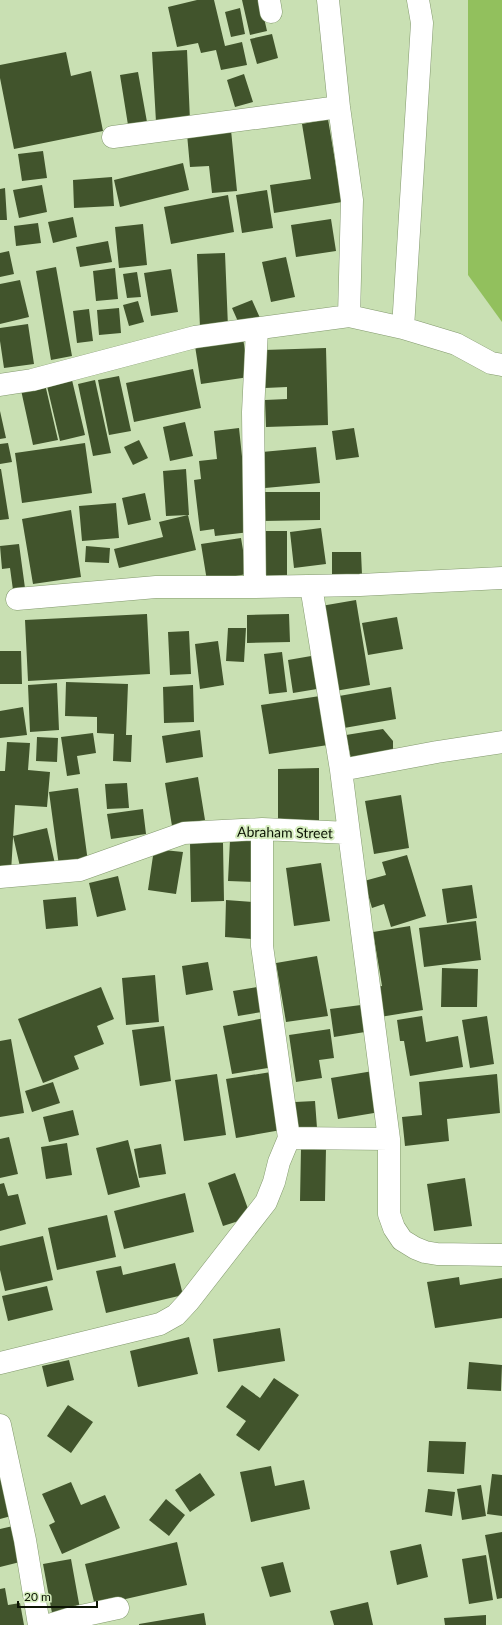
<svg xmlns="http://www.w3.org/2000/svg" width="502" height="1625" font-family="Lato,sans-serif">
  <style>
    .water { fill: #92c05d }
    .building { fill: #41542c }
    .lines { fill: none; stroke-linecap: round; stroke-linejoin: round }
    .street-casing { stroke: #83996e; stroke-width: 23 }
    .street { stroke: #fff; stroke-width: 22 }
    .labels { text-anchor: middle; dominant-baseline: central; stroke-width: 4; stroke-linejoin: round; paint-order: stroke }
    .street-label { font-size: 14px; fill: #0c1404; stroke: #d6edbf }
  </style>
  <rect width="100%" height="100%" fill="#c9e0b3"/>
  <path class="water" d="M468 0H502V322L468 275Z"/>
  <path class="building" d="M197 0H214L225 46 242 42 247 65 221 70 216 50 201 53 198 43 177 47 168 7Z
    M242 0H260L267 31 250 35Z
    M240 8 245 34 231 37 225 12Z
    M272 34 278 58 257 64 250 39Z
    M187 50 190 121 156 122 152 52Z
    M66 52 71 76 91 71 103 131 14 149 0 78V65Z
    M138 72 147 122 128 125 120 75Z
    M244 74 253 102 235 107 227 80Z
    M328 119 342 202 274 213 270 185 311 179 302 124Z
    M231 130 237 191 212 193 209 166 190 167 187 134Z
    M43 151 47 178 22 181 18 154Z
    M183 163 189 190 120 207 114 180Z
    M112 177 114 206 74 208 73 180Z
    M42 185 47 212 19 218 13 190Z
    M5 188 7 220H0V189Z
    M267 190 273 228 242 233 236 195Z
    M228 195 234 232 171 244 164 207Z
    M73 217 77 237 53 243 48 222Z
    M331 219 336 251 296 257 291 225Z
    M38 223 41 243 16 246 14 226Z
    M143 224 147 265 119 268 115 227Z
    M108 241 112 262 80 267 76 247Z
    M9 251 14 274 0 277V253Z
    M225 253 228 327 200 328 197 254Z
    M286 257 295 297 271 302 262 262Z
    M56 267 72 356 51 360 36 271Z
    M115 268 118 299 96 301 93 271Z
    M171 269 178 312 151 316 144 273Z
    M137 272 141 297 127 298 123 274Z
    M20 280 29 317 0 324V284Z
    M252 300 260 318 240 326 232 308Z
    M138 301 144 322 129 326 123 305Z
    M119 308 121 333 99 335 97 310Z
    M89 309 93 341 77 343 73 311Z
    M28 324 34 364 4 368 0 341V328Z
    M243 338 249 377 201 384 195 346Z
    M326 348 328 425 266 427 265 400 287 399V387L265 388 264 350Z
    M193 369 201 408 134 422 126 383Z
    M119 376 131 431 109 435 98 380Z
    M72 380 85 435 60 441 47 386Z
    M95 380 111 453 93 456 78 384Z
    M45 384 58 440 33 445 21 390Z
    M0 411 6 438 0 439Z
    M185 422 193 456 170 461 163 427Z
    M239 428 250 532 215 536 214 529 200 531 194 480 201 479 199 461 217 459 214 431Z
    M354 428 359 457 336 460 332 431Z
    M139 440 148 458 133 465 124 447Z
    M8 443 12 462 0 464V444Z
    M85 443 92 493 22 503 15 453Z
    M316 447 320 483 265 488 262 452Z
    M0 469H1L9 519 0 520Z
    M186 469 189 515 166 516 163 471Z
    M263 492H320V520L263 521Z
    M145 493 151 520 128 525 122 498Z
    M116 503 119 538 82 541 79 506Z
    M71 510 81 577 33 584 22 519Z
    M188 515 196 550 119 568 114 549 163 537 159 522Z
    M321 528 326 564 294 568 290 532Z
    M261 531H287V576H262Z
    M241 538 247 574 207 581 201 544Z
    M19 544 25 588 13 590 10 568 2 569 0 546Z
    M86 546 110 548 109 563 85 562Z
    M332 552H361L362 575H332Z
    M356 600 370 685 335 691 321 606Z
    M147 614 150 674 28 681 25 620Z
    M289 614 290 642 247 643V615Z
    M397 617 403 649 368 655 362 623Z
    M228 628H246L244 662 226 661Z
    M189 631 191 674 170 675 168 632Z
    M218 641 224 685 200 689 195 644Z
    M0 651H21L22 684H0Z
    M282 652 287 692 269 694 264 654Z
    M317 655 323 688 293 693 288 660Z
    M66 682 128 684 126 735H132L131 762 113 761 114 734 97 733V717L65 716Z
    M57 683 59 730 30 732 28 685Z
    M193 685 194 722 164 723 163 687Z
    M391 687 396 719 344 728 339 696Z
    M320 696 328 745 269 754 261 705Z
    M23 707 27 735 0 738V711Z
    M383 729 393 741V754L351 759 346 735Z
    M200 730 203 757 166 763 162 736Z
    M93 733 96 753 77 756 80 774 67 776 61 737Z
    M37 737 58 738 57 762 36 761Z
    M7 742 30 743 28 770 50 772 47 807 15 805 11 872 0 871V771H5Z
    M319 768V826L278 827V769Z
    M198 777 205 820 172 826 165 783Z
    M127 783 129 808 107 809 105 784Z
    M78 788 88 862 59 866 49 792Z
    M401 795 409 848 374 854 365 801Z
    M143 809 146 834 111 839 107 814Z
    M47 828 55 864 21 871 13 836Z
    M230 840 257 841 255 882 228 881Z
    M190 843H223L224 901 191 902Z
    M154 849 183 852 176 894 148 890Z
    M407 855 426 916 391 927 384 904 372 908 364 881 386 875 382 862Z
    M321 863 330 921 294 926 286 868Z
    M118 876 126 910 97 917 89 883Z
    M472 885 477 918 447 923 442 889Z
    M76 897 78 926 46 929 43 900Z
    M226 900 253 902 252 939 225 937Z
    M476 921 481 960 424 967 419 928Z
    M410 926 423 1010 380 1017 375 987 382 986 373 932Z
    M317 956 328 1016 286 1022 276 963Z
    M208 962 213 990 186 995 182 966Z
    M442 968 478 969 477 1007H441Z
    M155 975 159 1022 126 1025 122 978Z
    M264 986 268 1011 238 1016 233 991Z
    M101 987 114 1019 97 1026 104 1044 74 1056 79 1069 43 1083 18 1019Z
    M361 1005 365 1032 334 1037 330 1009Z
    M422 1016 426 1042 458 1036 463 1067 410 1076 404 1041H400L397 1020Z
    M487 1016 494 1064 470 1068 462 1020Z
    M265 1018 274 1067 232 1074 223 1026Z
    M164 1026 171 1081 140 1086 132 1030Z
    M330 1029 334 1058 319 1060 322 1078 296 1082 289 1035Z
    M11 1039 24 1113 0 1117V1041Z
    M373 1071 380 1112 338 1119 331 1078Z
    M271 1072 281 1130 236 1138 226 1079Z
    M217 1074 226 1135 184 1141 175 1080Z
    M497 1074 500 1113 447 1119 449 1141 405 1146 402 1117 422 1115 419 1082Z
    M53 1082 60 1103 32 1112 25 1091Z
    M315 1101 317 1128 296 1129 295 1102Z
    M73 1110 79 1135 49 1142 43 1117Z
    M9 1137 18 1174 0 1178V1139Z
    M128 1140 140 1187 108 1195 96 1148Z
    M67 1143 72 1175 46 1179 41 1147Z
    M161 1144 166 1174 139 1178 134 1149Z
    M301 1148H326L325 1201H300Z
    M235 1173 251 1217 223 1226 208 1183Z
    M465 1178 472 1226 434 1231 427 1184Z
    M4 1183 8 1196 18 1194 26 1224 0 1231V1184Z
    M185 1193 194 1232 124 1249 114 1211Z
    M107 1215 116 1257 57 1270 48 1228Z
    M43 1236 53 1280 5 1291 0 1270V1246Z
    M175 1263 183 1295 106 1313 96 1271 121 1266 123 1275Z
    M459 1277 460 1285 502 1278V1318L435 1328 427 1282Z
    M47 1286 53 1310 8 1321 2 1296Z
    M280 1328 285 1361 218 1372 213 1339Z
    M189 1337 198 1374 138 1387 130 1351Z
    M69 1360 74 1380 47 1387 42 1366Z
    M469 1362 502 1365 501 1391 467 1389Z
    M274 1378 299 1395 259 1451 236 1435 246 1421 226 1407 242 1385 260 1398Z
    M68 1405 93 1422 71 1453 47 1436Z
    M429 1441 466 1442 464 1474 427 1472Z
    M0 1449 15 1515 0 1519Z
    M271 1466 275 1486 304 1480 310 1509 251 1522 240 1472Z
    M200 1473 215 1495 190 1512 175 1490Z
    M492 1474 502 1475V1516L487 1514Z
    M71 1482 81 1505 105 1495 120 1528 62 1554 49 1525 55 1522 42 1494Z
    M481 1485 486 1516 462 1520 457 1489Z
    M428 1489 455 1492 452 1516 425 1512Z
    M166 1499 185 1515 169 1536 149 1520Z
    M13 1526 20 1562 0 1567V1529Z
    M502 1532V1598L497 1599 485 1535Z
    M177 1542 187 1585 95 1606 85 1564Z
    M421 1544 428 1577 397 1585 390 1551Z
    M486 1555 493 1600 469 1604 462 1559Z
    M71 1559 80 1609 52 1613 43 1564Z
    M283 1562 291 1592 270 1597 261 1567Z
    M5 1588 8 1605 20 1603 24 1625H0V1589Z
    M368 1602 373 1625H334L330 1611Z
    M204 1613 206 1625H139V1624Z
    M486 1615V1625H445L444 1618Z"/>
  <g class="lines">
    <g class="street-casing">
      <path id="street" d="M269 0 271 12
        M328 0 339 107 352 200 349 316
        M113 137 339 107
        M403 328 422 23 418 0
        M257 329 253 412 255 587 360 585 502 578
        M0 385 32 380 195 337 349 316 403 328 456 344 491 363 502 365
        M311 586 341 770
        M17 599 156 587H255
        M349 833 389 1139V1214L394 1228 402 1240 415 1248 425 1252 437 1254 502 1255
        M0 877 80 870 184 833 262 829 349 833 341 770 437 752 502 742
        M289 1138 389 1139
        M0 1363 160 1324 176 1315 189 1301 266 1202 274 1182 279 1162 289 1138 262 946V829
        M0 1425 25 1540 39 1625
        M49 1625 72 1618 118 1608"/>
    </g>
    <use href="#street" class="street"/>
  </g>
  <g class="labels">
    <g class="street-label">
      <text transform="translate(285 832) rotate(1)">Abraham Street</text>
    </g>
  </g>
  <path d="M18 1601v6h79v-6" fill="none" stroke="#0c1404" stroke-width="2"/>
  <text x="24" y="1601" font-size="12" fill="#0c1404" stroke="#d6edbf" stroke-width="3" paint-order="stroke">20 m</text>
</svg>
